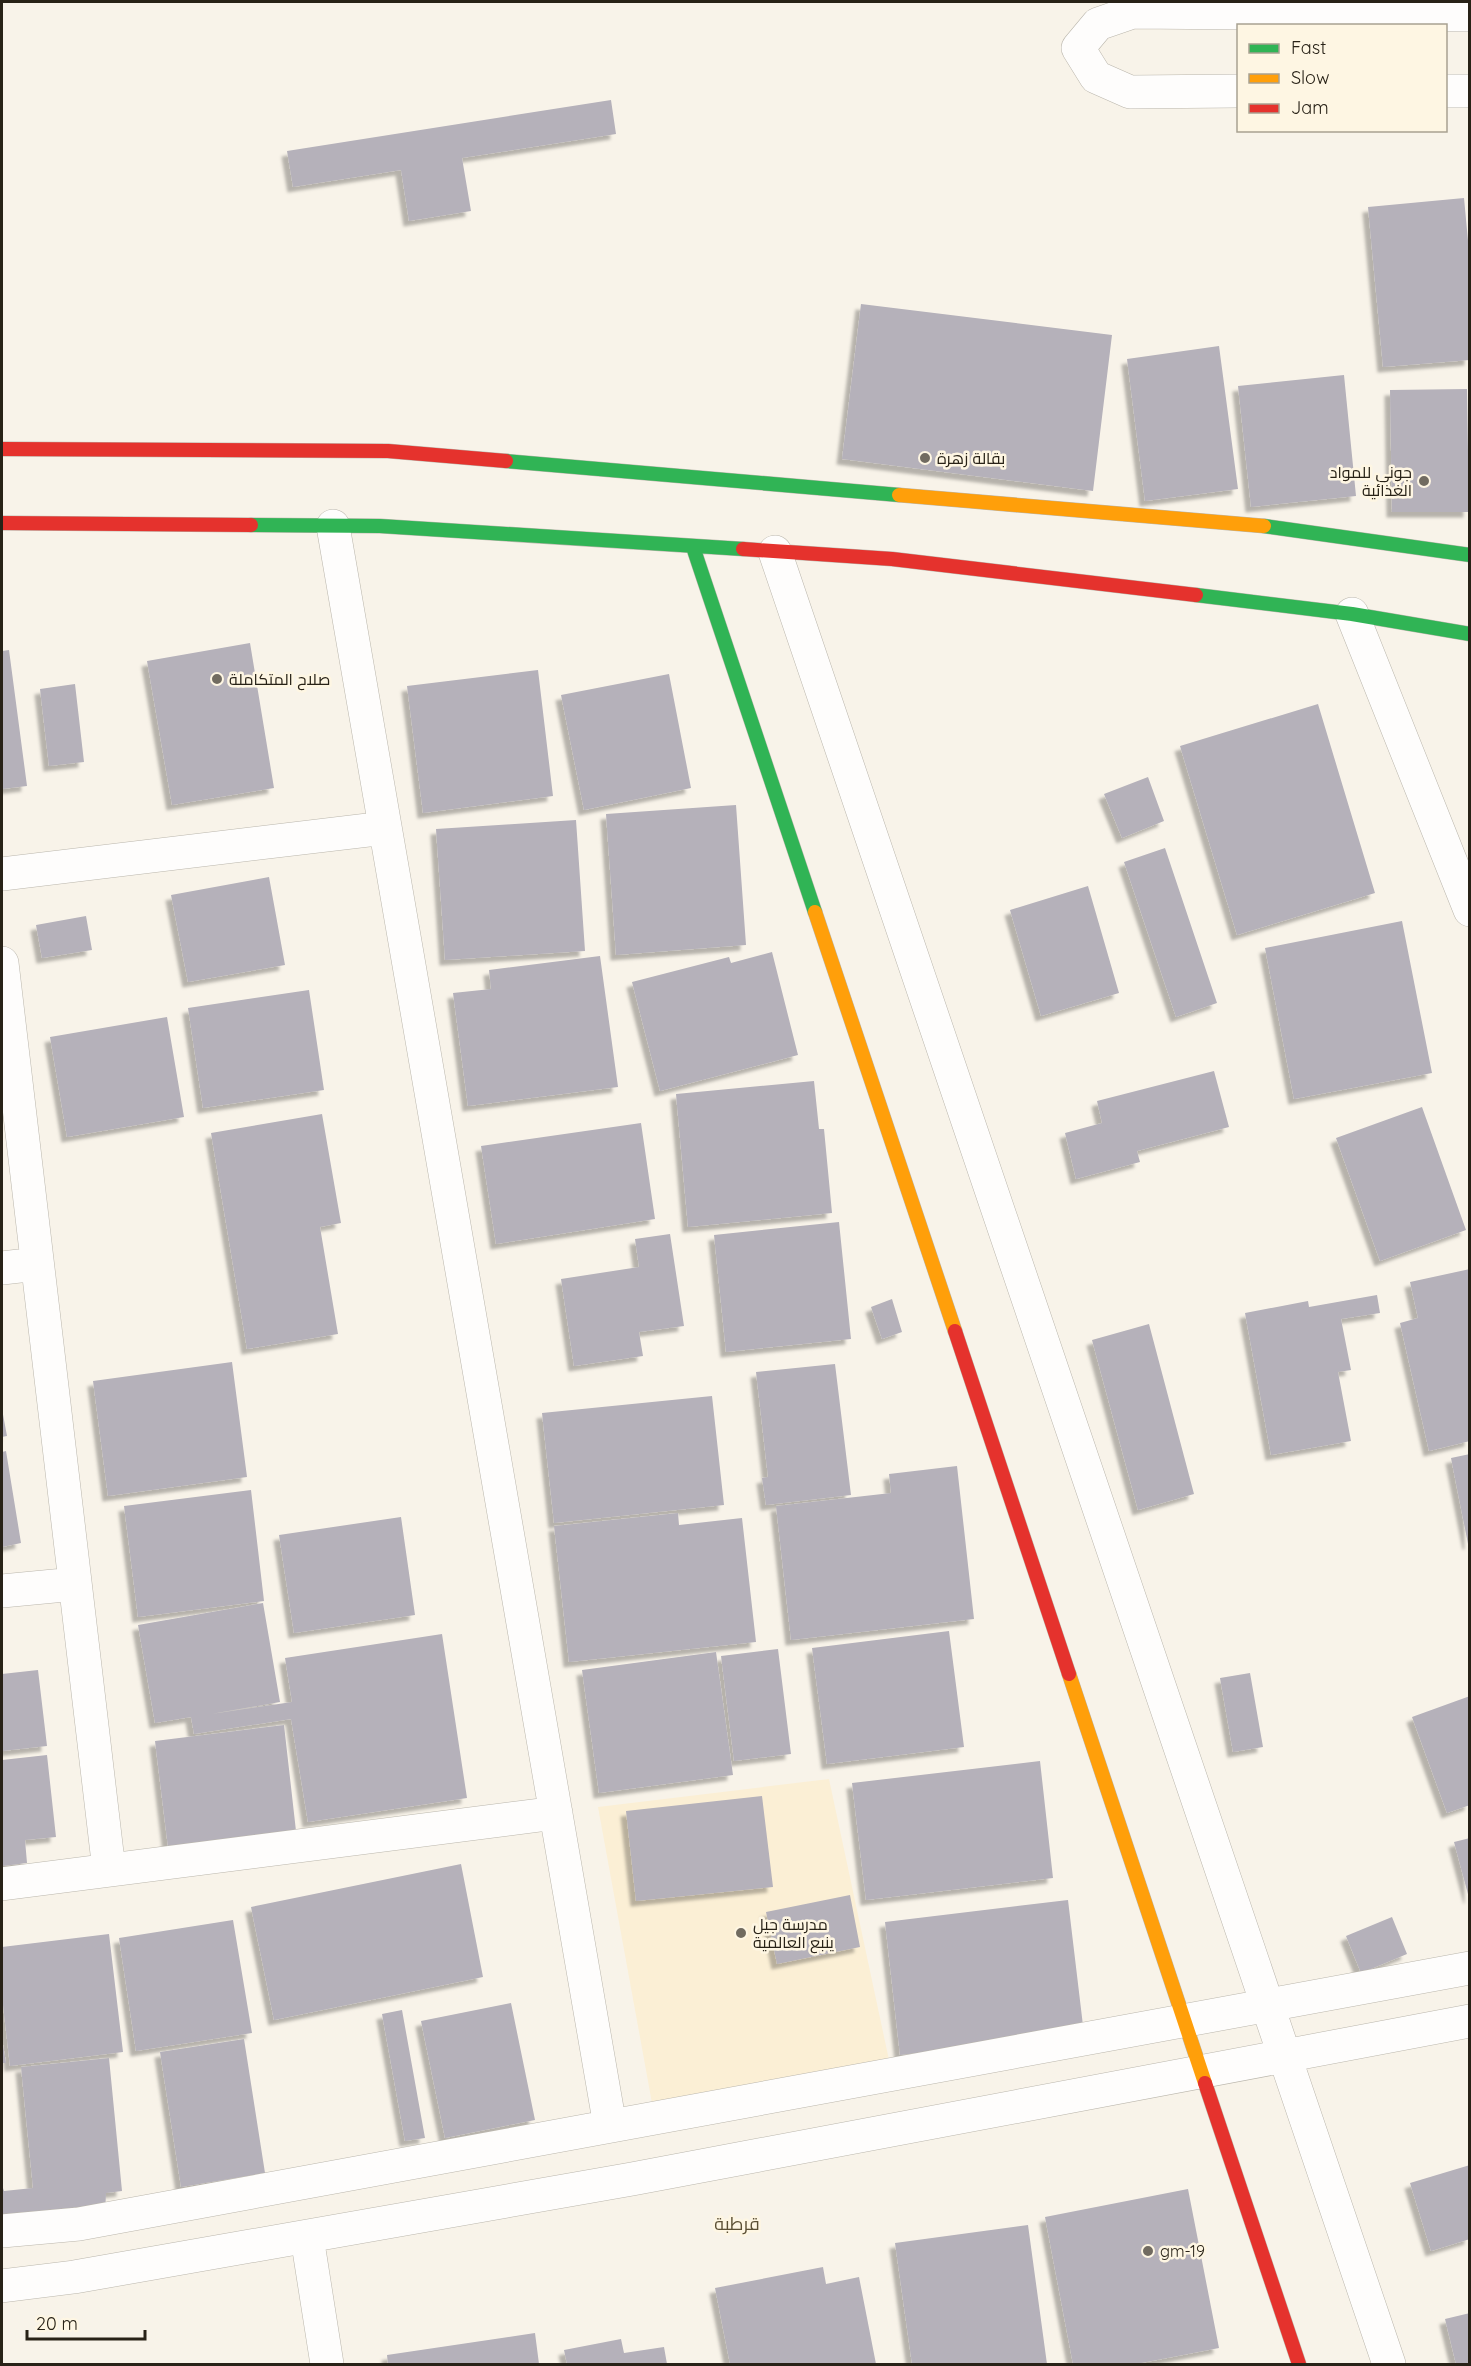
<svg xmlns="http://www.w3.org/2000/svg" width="1471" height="2366" font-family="Quicksand,Cairo,sans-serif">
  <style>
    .built { fill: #fbefd5 }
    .building { fill: #b5b1ba; filter: url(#shadow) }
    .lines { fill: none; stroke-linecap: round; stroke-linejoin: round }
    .street-casing { stroke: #bab6ac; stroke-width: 34 }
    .fast-casing { stroke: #bab6ac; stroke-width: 15 }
    .slow-casing { stroke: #bab6ac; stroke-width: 15 }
    .jam-casing { stroke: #bab6ac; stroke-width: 15 }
    .street { stroke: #fefdfc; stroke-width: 33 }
    .fast { stroke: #30b455; stroke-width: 14 }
    .slow { stroke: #ff9f0a; stroke-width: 14 }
    .jam { stroke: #e5322d; stroke-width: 14 }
    .poi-dot { fill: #716b60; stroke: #fef6e3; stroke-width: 2 }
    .labels { text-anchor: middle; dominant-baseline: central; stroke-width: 5; stroke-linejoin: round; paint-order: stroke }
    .poi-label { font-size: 16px; fill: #282217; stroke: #fef6e3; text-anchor: start }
    .neighbourhood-label { font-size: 18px; fill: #5b4f34; stroke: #fef6e3 }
  </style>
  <defs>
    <filter id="shadow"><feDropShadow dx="-5.5" dy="5.5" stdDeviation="1.5" flood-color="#0004"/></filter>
  </defs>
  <rect width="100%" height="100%" fill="#f8f3e9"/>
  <path class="built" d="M829 1779 889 2060 652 2103 598 1807Z"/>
  <path class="building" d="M611 100 616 134 462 158 471 211 409 221 401 170 293 187 287 151Z
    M1464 198 1470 262V360L1383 367 1368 207Z
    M861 304 1112 335 1093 491 842 459Z
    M1219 346 1238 489 1145 501 1127 359Z
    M1344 375 1356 496 1251 507 1238 386Z
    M1467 389 1469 512H1392L1390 390Z
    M250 643 274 788 172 805 147 661Z
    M9 650 27 786 2 789V651Z
    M538 670 553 796 423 813 407 686Z
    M669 674 691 788 584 810 561 695Z
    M75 684 84 762 49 766 40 689Z
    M1318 704 1375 893 1237 935 1180 746Z
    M1148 777 1164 821 1122 838 1104 794Z
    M736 805 746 945 616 955 606 814Z
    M576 820 585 951 445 960 436 829Z
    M1165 848 1217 1003 1176 1017 1124 862Z
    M269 877 285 965 188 982 171 895Z
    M1088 886 1119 993 1041 1016 1010 910Z
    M86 916 92 950 42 958 36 925Z
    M1402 921 1432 1073 1294 1099 1265 948Z
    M772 952 798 1055 660 1091 632 982 729 957 731 963Z
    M600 956 618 1087 468 1106 453 993 491 989 489 970Z
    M309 990 324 1090 203 1108 188 1008Z
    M167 1017 184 1117 67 1137 50 1037Z
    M1214 1071 1229 1127 1137 1151 1140 1162 1076 1179 1065 1133 1102 1123 1097 1101Z
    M814 1081 819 1129H824L832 1213 688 1227 676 1094Z
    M1422 1107 1466 1230 1380 1261 1336 1138Z
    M322 1114 341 1223 320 1227 338 1334 247 1349 211 1133Z
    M641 1123 655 1219 496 1244 481 1146Z
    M839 1222 851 1339 726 1352 714 1235Z
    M670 1234 684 1326 639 1332 643 1356 574 1366 561 1279 639 1267 635 1239Z
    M1470 1269V1441L1429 1451 1400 1323 1418 1318 1410 1282Z
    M1377 1295 1380 1313 1341 1319 1351 1370 1338 1372 1351 1441 1271 1455 1245 1313 1308 1301 1309 1307Z
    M892 1299 902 1332 882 1339 871 1307Z
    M1149 1324 1194 1494 1138 1510 1092 1340Z
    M232 1362 247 1477 108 1496 93 1381Z
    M835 1364 851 1495 766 1505 762 1478 768 1477 756 1372Z
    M712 1396 724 1505 554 1523 542 1413Z
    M2 1409 7 1436 2 1437Z
    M6 1451 21 1543 2 1547V1452Z
    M1470 1454V1544H1468L1451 1458Z
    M957 1466 974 1619 791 1640 776 1506 891 1493 889 1474Z
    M251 1490 264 1601 138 1617 124 1506Z
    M678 1513 679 1525 742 1518 756 1642 569 1662 554 1526Z
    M401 1517 415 1615 294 1633 279 1535Z
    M263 1603 280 1702 211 1714 292 1702 285 1658 442 1634 467 1798 308 1822 291 1719 194 1734 191 1717 155 1723 138 1625Z
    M949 1631 964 1747 827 1764 812 1648Z
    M778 1649 791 1754 734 1761 721 1656Z
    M716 1652 733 1775 599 1793 582 1670Z
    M38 1670 47 1746 2 1751V1674Z
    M1250 1673 1263 1747 1233 1752 1220 1678Z
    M1470 1696V1805L1447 1813 1412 1717Z
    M284 1725 296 1831 168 1847 155 1741Z
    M47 1755 56 1837 25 1840 27 1863 2 1866V1760Z
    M1040 1761 1053 1878 866 1900 852 1783Z
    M762 1796 773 1887 636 1901 626 1811Z
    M1470 1838V1898H1469L1454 1842Z
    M461 1864 483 1977 274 2020 251 1907Z
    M850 1895 860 1947 777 1964 766 1912Z
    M1068 1900 1084 2034 900 2055 885 1922Z
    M1392 1917 1407 1954 1361 1973 1346 1936Z
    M233 1920 252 2033 136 2051 119 1938Z
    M109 1934 123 2052 10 2066 2 1996V1947Z
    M511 2003 535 2120 445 2138 421 2021Z
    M402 2010 425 2138 405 2141 382 2014Z
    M2 2039 6 2063H2Z
    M244 2039 265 2173 181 2187 160 2052Z
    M109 2058 122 2191 106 2193 105 2215 2 2225V2185L4 2191 33 2188 21 2067Z
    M1470 2165V2239L1431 2251 1410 2183Z
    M1188 2189 1219 2348 1136 2364H1073L1045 2217Z
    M1028 2225 1047 2364H912L895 2243Z
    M823 2267 826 2284 859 2277 876 2364H730L715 2288Z
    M1470 2313V2364H1456L1445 2319Z
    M535 2333 539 2364H388L387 2355Z
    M621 2339 624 2353 664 2347 667 2364H567L564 2350Z"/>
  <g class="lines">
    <g class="street-casing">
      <path id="street" d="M1238 91 1130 92 1096 77 1078 48 1098 24 1133 12 1470 15
        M1446 91H1470
        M333 526 610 2126
        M775 552 1389 2364
        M1352 614 1470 910
        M2 874 385 828
        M2 963 109 1870
        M2 1268 37 1264
        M2 1591 75 1584
        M2 1884 556 1813
        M2 2231 79 2224 1470 1968
        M307 2237 327 2364
        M2 2286 74 2277 632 2179 1470 2021"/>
    </g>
    <g class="fast-casing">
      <path id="fast" d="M506 461 899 495
        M251 525 380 526 743 549
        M1264 526 1470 555
        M693 547 815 912
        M1196 595 1352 614 1470 634"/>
    </g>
    <g class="slow-casing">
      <path id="slow" d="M899 495 1264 526
        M815 912 955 1331
        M1069 1674 1205 2083"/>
    </g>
    <g class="jam-casing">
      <path id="jam" d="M2 449 388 451 506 461
        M2 523 251 525
        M743 549 892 559 1196 595
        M955 1331 1069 1674
        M1205 2083 1299 2364"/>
    </g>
    <use href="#street" class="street"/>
    <use href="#fast" class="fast"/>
    <use href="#slow" class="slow"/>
    <use href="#jam" class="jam"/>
  </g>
  <g class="poi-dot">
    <circle cx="925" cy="458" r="6"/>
    <circle cx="1424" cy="481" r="6"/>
    <circle cx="217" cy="679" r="6"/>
    <circle cx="741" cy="1933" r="6"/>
    <circle cx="1148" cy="2251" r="6"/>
  </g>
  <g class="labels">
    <g class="poi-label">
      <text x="937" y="458">بقالة زهرة</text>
      <text x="1412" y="472" text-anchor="end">جوني للمواد<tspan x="1412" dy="18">الغذائية</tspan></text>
      <text x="229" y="679">صلاح المتكاملة</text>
      <text x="753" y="1924">مدرسة جيل<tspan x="753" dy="18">ينبع العالمية</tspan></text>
      <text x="1160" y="2251">gm-19</text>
    </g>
    <g class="neighbourhood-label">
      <text x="737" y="2223">قرطبة</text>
    </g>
  </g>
  <rect width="1471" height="2366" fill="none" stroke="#282217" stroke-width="6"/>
  <rect x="1237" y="24" width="210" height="108" fill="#fef6e3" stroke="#a8a191" stroke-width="1.5"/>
  <rect x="1249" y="44" width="30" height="9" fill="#30b455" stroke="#a8a191" stroke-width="1.5"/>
  <text x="1291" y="54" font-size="18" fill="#282217">Fast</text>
  <rect x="1249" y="74" width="30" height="9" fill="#ff9f0a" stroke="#a8a191" stroke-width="1.5"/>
  <text x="1291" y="84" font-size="18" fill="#282217">Slow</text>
  <rect x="1249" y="104" width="30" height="9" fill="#e5322d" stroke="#a8a191" stroke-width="1.5"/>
  <text x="1291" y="114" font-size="18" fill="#282217">Jam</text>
  <path d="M27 2330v9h118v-9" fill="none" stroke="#282217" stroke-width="3"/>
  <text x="36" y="2330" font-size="18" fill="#282217" stroke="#fef6e3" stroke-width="4.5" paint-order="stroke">20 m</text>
</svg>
